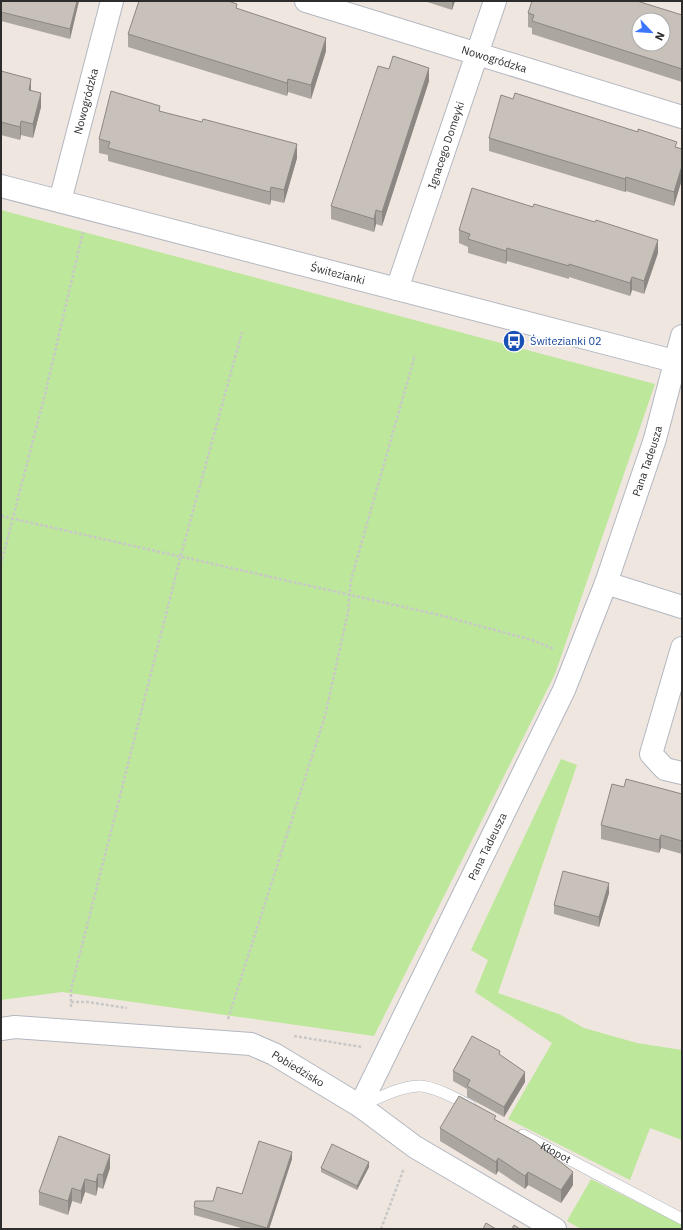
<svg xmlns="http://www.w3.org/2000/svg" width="683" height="1230" font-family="'IBM Plex Sans',sans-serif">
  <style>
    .green { fill: #bde79a }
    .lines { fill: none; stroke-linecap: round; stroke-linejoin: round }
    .service-casing { stroke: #b3b7c1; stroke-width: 12 }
    .minor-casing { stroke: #b3b7c1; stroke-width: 24 }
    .path { stroke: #c8c8c8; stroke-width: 2.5; stroke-dasharray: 3 2; stroke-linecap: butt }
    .service { stroke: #fff; stroke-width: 11 }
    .minor { stroke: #fff; stroke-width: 22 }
    .wall { fill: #aca6a0 }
    .shaded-wall { fill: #8c8782 }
    .building { fill: #c8c1ba; stroke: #8c8782; fill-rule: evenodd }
    .labels { text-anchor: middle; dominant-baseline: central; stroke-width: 3.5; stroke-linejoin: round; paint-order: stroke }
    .street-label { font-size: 11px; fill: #2d2d2d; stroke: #fff }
    .transit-label { font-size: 11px; fill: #164399; stroke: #fff; text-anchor: start }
  </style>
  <rect width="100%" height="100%" fill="#efe6df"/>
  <path class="green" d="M1 210 655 384 555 674 374 1036 62 992 1 1000Z
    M561 759 577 765 498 993 559 1014 584 1028 637 1043 682 1050V1140L650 1128 630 1180 508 1119 552 1043 475 992 488 960 471 950Z
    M591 1179 682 1225V1229H581L567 1221Z"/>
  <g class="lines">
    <g class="service-casing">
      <g id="service">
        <path d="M362 1105C379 1098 399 1087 418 1086 431 1085 458 1099 470 1106"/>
        <path id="s1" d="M523 1135 682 1219"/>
      </g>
    </g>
    <g class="minor-casing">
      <g id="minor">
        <path id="s2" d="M306 1 682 117"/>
        <path id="s3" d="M1 186 674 361"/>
        <path id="s4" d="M60 201 112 1"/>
        <path id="s5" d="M397 289 495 1"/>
        <path d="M606 583 682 607"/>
        <path d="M682 648 651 754 665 769 682 773"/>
        <path id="s6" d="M1 1029 15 1027 251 1044 274 1054 360 1106 415 1147 555 1229"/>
        <path id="s7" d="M360 1106 564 690 606 583 655 439 682 336"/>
      </g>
    </g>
    <path class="path" d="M1 516 439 615 532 640 554 649
      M1 564 46 390 83 232
      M71 1002H88L127 1008
      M71 1007V989L181 555 242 332
      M228 1019 325 716 348 612 351 580 415 355
      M294 1036 362 1047
      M381 1229 404 1168"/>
    <use href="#service" class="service"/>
    <use href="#minor" class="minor"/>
  </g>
  <path class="wall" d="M1 1H79L70 39 1 21Z
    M424 1H455L452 10Z
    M237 9 326 51 311 99 288 92 287 96 128 47V34Z
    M528 13 682 15V82L532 34V28L528 27Z
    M1 71 31 91 41 107 33 138 21 135 20 140 1 135Z
    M429 81 382 226 376 224 374 232 331 219V206Z
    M513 99 682 149V179L674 206 626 191 625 192 489 151V138Z
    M160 111 297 158 284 203 271 200 270 205 108 161V155L99 153V139Z
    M459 230 658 253 644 294 632 290 630 296 569 277V279L507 261 506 264 468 253V247L459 243Z
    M624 787 682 794V854L661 848 659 853 601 839V825Z
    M609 893 599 927 554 914V905Z
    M453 1071 525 1082 504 1117 467 1097V1089L453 1081Z
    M496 1120 573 1185 561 1203 528 1185 525 1189 498 1171 496 1175 440 1141V1128Z
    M292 1159 269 1229H245L194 1215V1207L213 1201 242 1194Z
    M369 1167 357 1190 321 1172V1168Z
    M110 1168 103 1189 98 1187 96 1196 85 1192 81 1204 72 1201 68 1215 39 1205V1192Z"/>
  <path class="shaded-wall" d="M77 1H79L70 39V29Z
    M452 1H455L452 10Z
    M326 38V51L311 99V85Z
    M429 68V81L382 226V212Z
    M31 79V92L29 90Z
    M288 79V92L287 96V83Z
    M41 93V107L33 138V124Z
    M21 121V135L20 140V127Z
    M297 144V158L284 203V190Z
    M682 166V179L674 206V192Z
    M626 177V191L625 192V179Z
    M271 187V200L270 205V192Z
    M376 210V224L374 232V219Z
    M658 240V253L644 294V281Z
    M507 248V261L506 264V251Z
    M632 277V290L630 296V283Z
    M661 835V848L659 853V840Z
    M609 883V893L599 927V917Z
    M525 1072V1082L504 1117V1107Z
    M292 1152V1159L269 1229H267Z
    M110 1155V1168L103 1189V1175Z
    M498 1158V1171L496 1175V1162Z
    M369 1162V1167L357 1190V1186Z
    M528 1172V1185L525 1189V1176Z
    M573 1172V1185L561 1203V1190Z
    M98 1174V1187L96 1196V1182Z
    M85 1179V1192L81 1204V1191Z
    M72 1188V1201L68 1215V1201Z"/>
  <path class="building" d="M1 1H77L70 29 1 12Z
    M139 1H228L237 4 236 8 326 38 311 85 288 79 287 83 128 34Z
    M532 1H637L682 15V69L532 21 534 15 528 13ZM639 20H663V44H639Z
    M393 56 429 68 382 212 376 210 374 219 331 206 378 66 389 69Z
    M1 71 31 79 29 90 41 93 33 124 21 121 20 127 1 122Z
    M111 91 160 106 159 111 202 122 203 119 297 144 284 190 271 187 270 192 108 148 110 142 99 139Z
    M515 93 638 132V129L677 142 675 147 682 149V166L674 192 626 177 625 179 489 138 501 95 513 99Z
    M472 188 533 207 534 204 595 222 596 220 658 240 644 281 632 277 630 283 569 264V266L507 248 506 251 468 239 470 234 459 230Z
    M626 779 682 794V841L661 835 659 840 601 825 612 784 624 787Z
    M563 871 609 883 599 917 554 905Z
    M472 1036 500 1051 499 1054 525 1072 504 1107 467 1086 470 1080 453 1071Z
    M459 1096 496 1116 494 1119 534 1141 573 1172 561 1190 528 1172 525 1176 498 1158 496 1162 440 1128Z
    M59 1136 110 1155 103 1175 98 1174 96 1182 85 1179 81 1191 72 1188 68 1201 39 1192Z
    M259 1141 292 1152 267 1228 194 1207 195 1201H213L217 1187 242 1194Z
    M332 1144 369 1162 357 1186 321 1168Z
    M486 1223 496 1229H483Z
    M514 1225 520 1229H512Z"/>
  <defs>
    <g id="bus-disc" transform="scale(1.15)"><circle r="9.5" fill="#1a4fb4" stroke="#fff"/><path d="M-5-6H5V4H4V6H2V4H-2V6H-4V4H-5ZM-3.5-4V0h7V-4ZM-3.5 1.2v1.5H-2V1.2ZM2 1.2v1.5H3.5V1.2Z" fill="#fff"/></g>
  </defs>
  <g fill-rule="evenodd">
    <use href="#bus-disc" x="514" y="341"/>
  </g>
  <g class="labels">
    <g class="street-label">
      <text stroke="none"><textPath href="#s2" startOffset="197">Nowogródzka</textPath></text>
      <text stroke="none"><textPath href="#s4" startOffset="103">Nowogródzka</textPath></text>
      <text stroke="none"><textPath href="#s5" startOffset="152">Ignacego Domeyki</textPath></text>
      <text stroke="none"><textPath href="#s3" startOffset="348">Świtezianki</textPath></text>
      <text stroke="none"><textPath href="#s7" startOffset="707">Pana Tadeusza</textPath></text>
      <text stroke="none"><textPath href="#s7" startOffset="289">Pana Tadeusza</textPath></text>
      <text stroke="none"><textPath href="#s6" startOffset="304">Pobiedzisko</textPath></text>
      <text stroke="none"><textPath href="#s1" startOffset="37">Kłopot</textPath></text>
    </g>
    <g class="transit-label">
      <text x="530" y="341">Świtezianki 02</text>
    </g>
  </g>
  <rect width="683" height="1230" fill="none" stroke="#2d2d2d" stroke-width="4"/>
  <g transform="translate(651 32) rotate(115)"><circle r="19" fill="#ffffff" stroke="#ababab"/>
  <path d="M0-3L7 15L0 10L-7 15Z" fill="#3c76ff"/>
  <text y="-6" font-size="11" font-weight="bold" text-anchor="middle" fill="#2d2d2d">N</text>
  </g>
</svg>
